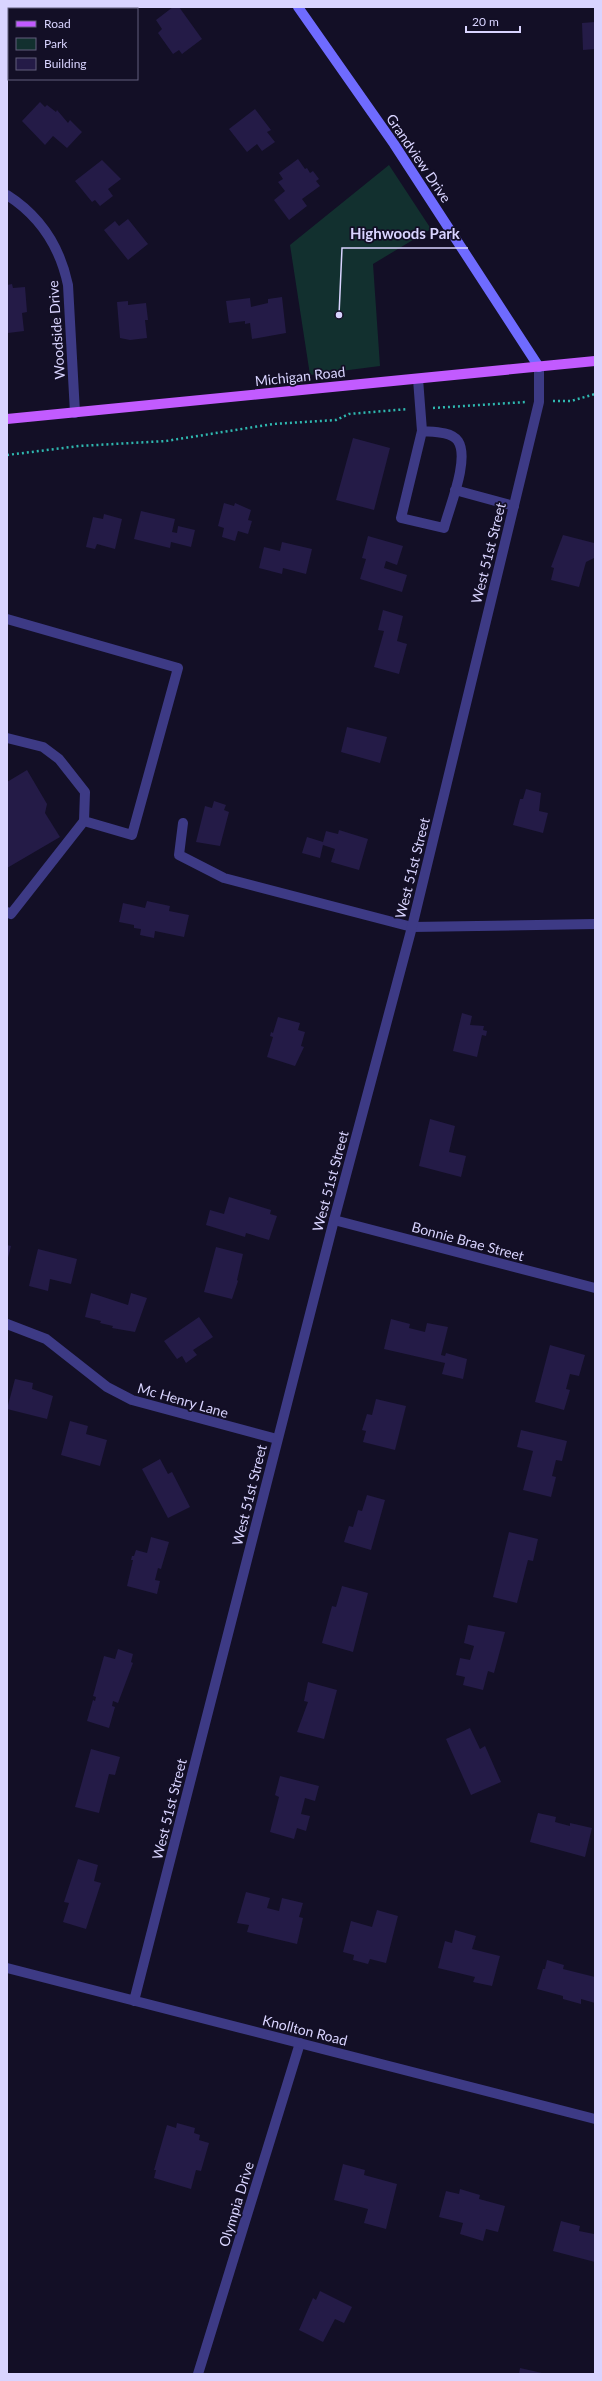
<svg xmlns="http://www.w3.org/2000/svg" width="602" height="2381" font-family="Lato,sans-serif">
  <style>
    .green { fill: #12302f }
    .building { fill: #241b47 }
    .lines { fill: none; stroke-linecap: round; stroke-linejoin: round }
    .path { stroke: #2fb8b0; stroke-width: 2.5; stroke-dasharray: 2 3; stroke-linecap: butt }
    .service { stroke: #3d3a85; stroke-width: 10 }
    .minor { stroke: #3d3a85; stroke-width: 10 }
    .tertiary { stroke: #3d3a85; stroke-width: 10 }
    .secondary { stroke: #6f6bff; stroke-width: 10 }
    .primary { stroke: #c25bff; stroke-width: 10 }
    .labels { text-anchor: middle; dominant-baseline: central; stroke-width: 3.5; stroke-linejoin: round; paint-order: stroke }
    .street-label { font-size: 14px; fill: #d9d4ff; stroke: #130f26 }
    .leader { fill: none; stroke: #d9d4ff; stroke-width: 1.5 }
    .callout-dot { fill: #d9d4ff; stroke: #130f26; stroke-width: 1.5 }
    .callout-label { font-size: 15px; text-anchor: middle; font-weight: bold; fill: #d9d4ff; stroke: #130f26; stroke-width: 3.5; stroke-linejoin: round; paint-order: stroke }
  </style>
  <rect width="100%" height="100%" fill="#130f26"/>
  <path class="green" d="M389 165 431 229 373 264 380 366 310 375 290 245Z"/>
  <path class="building" d="M173 7H179L202 39 182 54 179 50 173 54 158 33 162 29 156 20Z
    M595 22V49L583 50 582 23Z
    M40 102 45 107 47 105 56 112 57 110 68 123 70 120 82 132 67 148 53 136 45 145 22 121Z
    M255 109 271 130 267 132 275 142 262 151 257 144 247 152 229 129Z
    M298 159 305 169 307 168 310 173 313 171 319 179 316 181 320 186 302 199 307 206 289 220 274 200 285 191 278 182 283 179 279 173Z
    M102 160 121 179 108 189 113 196 100 206 95 200 92 202 75 181Z
    M128 219 148 244 128 260 104 230 115 221 119 226Z
    M12 284 13 288 25 287 27 312 22 313 24 331 8 333 7 285Z
    M282 297 286 333 252 339 250 323 245 324V321L229 323 226 301 250 298 251 307 268 303V299Z
    M128 301V305L146 303 148 320H145L147 338 130 340 120 338 117 302Z
    M353 438 390 448 374 510 336 500Z
    M224 503 234 506 235 503 251 510 248 520 252 521 248 534 238 531 235 541 222 537 224 528 218 526Z
    M141 511 175 519 172 532 177 533 178 526 195 530 191 547 171 542 170 548 134 539Z
    M104 514 122 519 115 549 97 544 95 549 86 547 93 517 103 519Z
    M563 535 594 543V558L586 562 579 587 551 580 554 568 551 567Z
    M368 536 403 546 397 565 386 561 384 568 407 575 402 592 360 579 366 559 362 558Z
    M282 542 312 549 306 574 283 568 282 574 259 568 264 547 280 551Z
    M383 610 403 616 397 641 407 644 399 674 374 667 384 631 378 630Z
    M347 727 387 737 380 763 341 752Z
    M27 770 47 804 45 813 60 837 7 868V782Z
    M526 789 541 793 539 811 548 813 543 833 513 825 520 799H523Z
    M214 801 226 805 224 810 229 812 220 846 196 842 205 806 212 808Z
    M339 830 368 839 359 870 331 862 335 849 323 845 320 858 302 853 307 837 323 842 326 831 338 834Z
    M147 901 170 906 169 911 189 915 184 937 155 931 154 938 140 935 141 929 134 928V925L119 922 123 903 145 908Z
    M462 1013 472 1016 470 1025 484 1026 483 1030 487 1031 486 1036 482 1035 477 1057 453 1051Z
    M278 1017 300 1023 298 1030 305 1032 301 1046 304 1047 295 1066 267 1057 273 1037 270 1036 271 1032 273 1033Z
    M430 1119 455 1126 449 1152 466 1156 461 1177 419 1166Z
    M229 1197 271 1210 270 1214 277 1216 269 1240 246 1233 245 1237 206 1225 210 1210 224 1214Z
    M7 1245 11 1246 8 1258H7Z
    M216 1247 243 1254 237 1280 238 1281 232 1299 204 1292Z
    M38 1249 77 1259 71 1284 50 1279 48 1291 29 1286Z
    M91 1293 128 1305 131 1293 147 1298 135 1332 112 1328 113 1326 100 1323 101 1321 85 1317Z
    M199 1317 213 1337 193 1350 197 1355 186 1363 182 1356 177 1359 164 1341Z
    M391 1319 410 1324 409 1328 425 1332 427 1323 448 1327 441 1355 445 1356 446 1353 467 1359 463 1379 442 1374 445 1363 384 1349Z
    M550 1345 585 1355 579 1376 570 1374 566 1389 570 1390 564 1410 535 1402Z
    M15 1379 33 1383 32 1389 53 1396 47 1419 7 1409Z
    M376 1399 406 1406 395 1450 363 1442 366 1431 362 1430 367 1414 372 1415Z
    M70 1421 88 1426 86 1434 107 1440 100 1466 61 1455Z
    M521 1430 567 1441 562 1461 556 1460 552 1476 556 1477 551 1497 523 1490 533 1451 517 1447Z
    M160 1459 168 1474 172 1472 190 1507 168 1518 142 1469Z
    M367 1495 385 1500 371 1550 344 1542 349 1526 353 1527 358 1510 362 1511Z
    M509 1532 538 1539 533 1561 528 1560 517 1603 493 1597Z
    M151 1537 169 1542 161 1569 158 1568 155 1580 160 1581 157 1594 127 1586 133 1560H131L132 1556H134L136 1550 147 1553Z
    M342 1586 368 1593 353 1652 322 1643 332 1606 336 1607Z
    M468 1625 505 1632 494 1673 488 1671 483 1690 463 1685 465 1677 456 1675 460 1658 470 1660 474 1646 464 1643Z
    M118 1649 133 1654 131 1662 133 1663 118 1703 113 1701 112 1706 115 1707 109 1728 87 1721 93 1700 95 1701 96 1697 93 1696 104 1656 115 1659Z
    M308 1682 337 1690 324 1739 297 1732 308 1702 304 1701Z
    M470 1728 480 1749 485 1746 501 1782 471 1795 446 1739Z
    M91 1749 120 1757 115 1775 109 1774 99 1813 75 1807Z
    M280 1776 319 1786 315 1801 305 1798 301 1814 310 1816 306 1831 297 1828 294 1839 270 1832 279 1797 275 1795Z
    M538 1813 556 1817 555 1822 570 1826V1823L592 1828 585 1857 530 1842Z
    M78 1859 98 1865 94 1881 101 1883 86 1929 63 1922 69 1903 64 1902Z
    M246 1892 270 1898 267 1908 279 1911 282 1898 303 1903 299 1917 303 1918 297 1944 247 1932 249 1925 237 1923Z
    M377 1910 398 1916 386 1963 370 1959 368 1964 353 1960 354 1955 343 1952 351 1921 372 1927Z
    M455 1930 476 1936 472 1949 500 1956 492 1986 473 1982 475 1977 438 1968 445 1941 452 1943Z
    M547 1960 564 1965 563 1969 595 1977V2003L581 1999V2004L563 1999V1996L537 1989 543 1969H545Z
    M177 2123 195 2128 194 2133 200 2135 199 2140 209 2143 201 2171 196 2170 191 2189 154 2178 156 2170H154L167 2125 176 2128Z
    M343 2164 365 2170 364 2175 397 2184 386 2229 364 2223 368 2209 334 2200Z
    M460 2189 480 2195 479 2199 505 2206 498 2232 486 2229 483 2241 460 2234 463 2223 439 2217 446 2191 459 2194Z
    M561 2221 580 2226 579 2231 594 2234 595 2231V2262L553 2251Z
    M320 2291 352 2307 344 2323 335 2319 323 2342 299 2330 313 2298 316 2300Z
    M520 2368 542 2373V2374H519Z"/>
  <g class="lines">
    <path class="path" d="M553 401H571L595 394
      M433 408 526 402
      M7 455 79 446 166 441 273 424 336 420 349 414 408 409"/>
    <path class="service" d="M418 379 422 431 401 518 444 528C449 508 470 459 458 441 451 431 432 432 422 431
      M455 490 514 506
      M7 619 178 668 132 835 84 821 85 792 59 759 43 747 7 738
      M183 823 179 855 224 878 412 927 595 924
      M7 912 11 914 84 821"/>
    <path class="minor" d="M7 195C40 216 60 247 68 285L75 413
      M334 1220 595 1288
      M7 1324 46 1339 107 1387 132 1400 277 1439
      M198 2374 300 2043"/>
    <path class="tertiary" d="M7 1968 595 2119
      M134 2001 334 1220 412 927 539 402V367"/>
    <path class="secondary" d="M298 7 394 144 539 367"/>
    <path class="primary" d="M7 419 595 361"/>
  </g>
  <g class="labels">
    <g class="street-label">
      <text transform="translate(419 158) rotate(56)">Grandview Drive</text>
      <text transform="translate(56 330) rotate(-94)">Woodside Drive</text>
      <text transform="translate(300 376) rotate(-6)">Michigan Road</text>
      <text transform="translate(488 553) rotate(-76)">West 51st Street</text>
      <text transform="translate(412 868) rotate(-76)">West 51st Street</text>
      <text transform="translate(330 1181) rotate(-75)">West 51st Street</text>
      <text transform="translate(468 1241) rotate(15)">Bonnie Brae Street</text>
      <text transform="translate(183 1400) rotate(16)">Mc Henry Lane</text>
      <text transform="translate(249 1495) rotate(-76)">West 51st Street</text>
      <text transform="translate(169 1809) rotate(-76)">West 51st Street</text>
      <text transform="translate(305 2030) rotate(14)">Knollton Road</text>
      <text transform="translate(236 2204) rotate(-73)">Olympia Drive</text>
    </g>
  </g>
  <path class="leader" d="M339 315L342 248H468"/>
  <circle class="callout-dot" cx="339" cy="315" r="4"/>
  <g class="callout-label">
    <text x="405" y="239">Highwoods Park</text>
  </g>
  <rect width="602" height="2381" fill="none" stroke="#d9d4ff" stroke-width="16"/>
  <rect x="8" y="8" width="130" height="72" fill="#130f26" stroke="#625e7d"/>
  <rect x="16" y="21" width="20" height="6" fill="#c25bff" stroke="#625e7d"/>
  <text x="44" y="28" font-size="12" fill="#d9d4ff">Road</text>
  <rect x="16" y="38" width="20" height="12" fill="#12302f" stroke="#625e7d"/>
  <text x="44" y="48" font-size="12" fill="#d9d4ff">Park</text>
  <rect x="16" y="58" width="20" height="12" fill="#241b47" stroke="#625e7d"/>
  <text x="44" y="68" font-size="12" fill="#d9d4ff">Building</text>
  <path d="M466 26v6h54v-6" fill="none" stroke="#d9d4ff" stroke-width="2"/>
  <text x="472" y="26" font-size="12" fill="#d9d4ff" stroke="#130f26" stroke-width="3" paint-order="stroke">20 m</text>
</svg>
